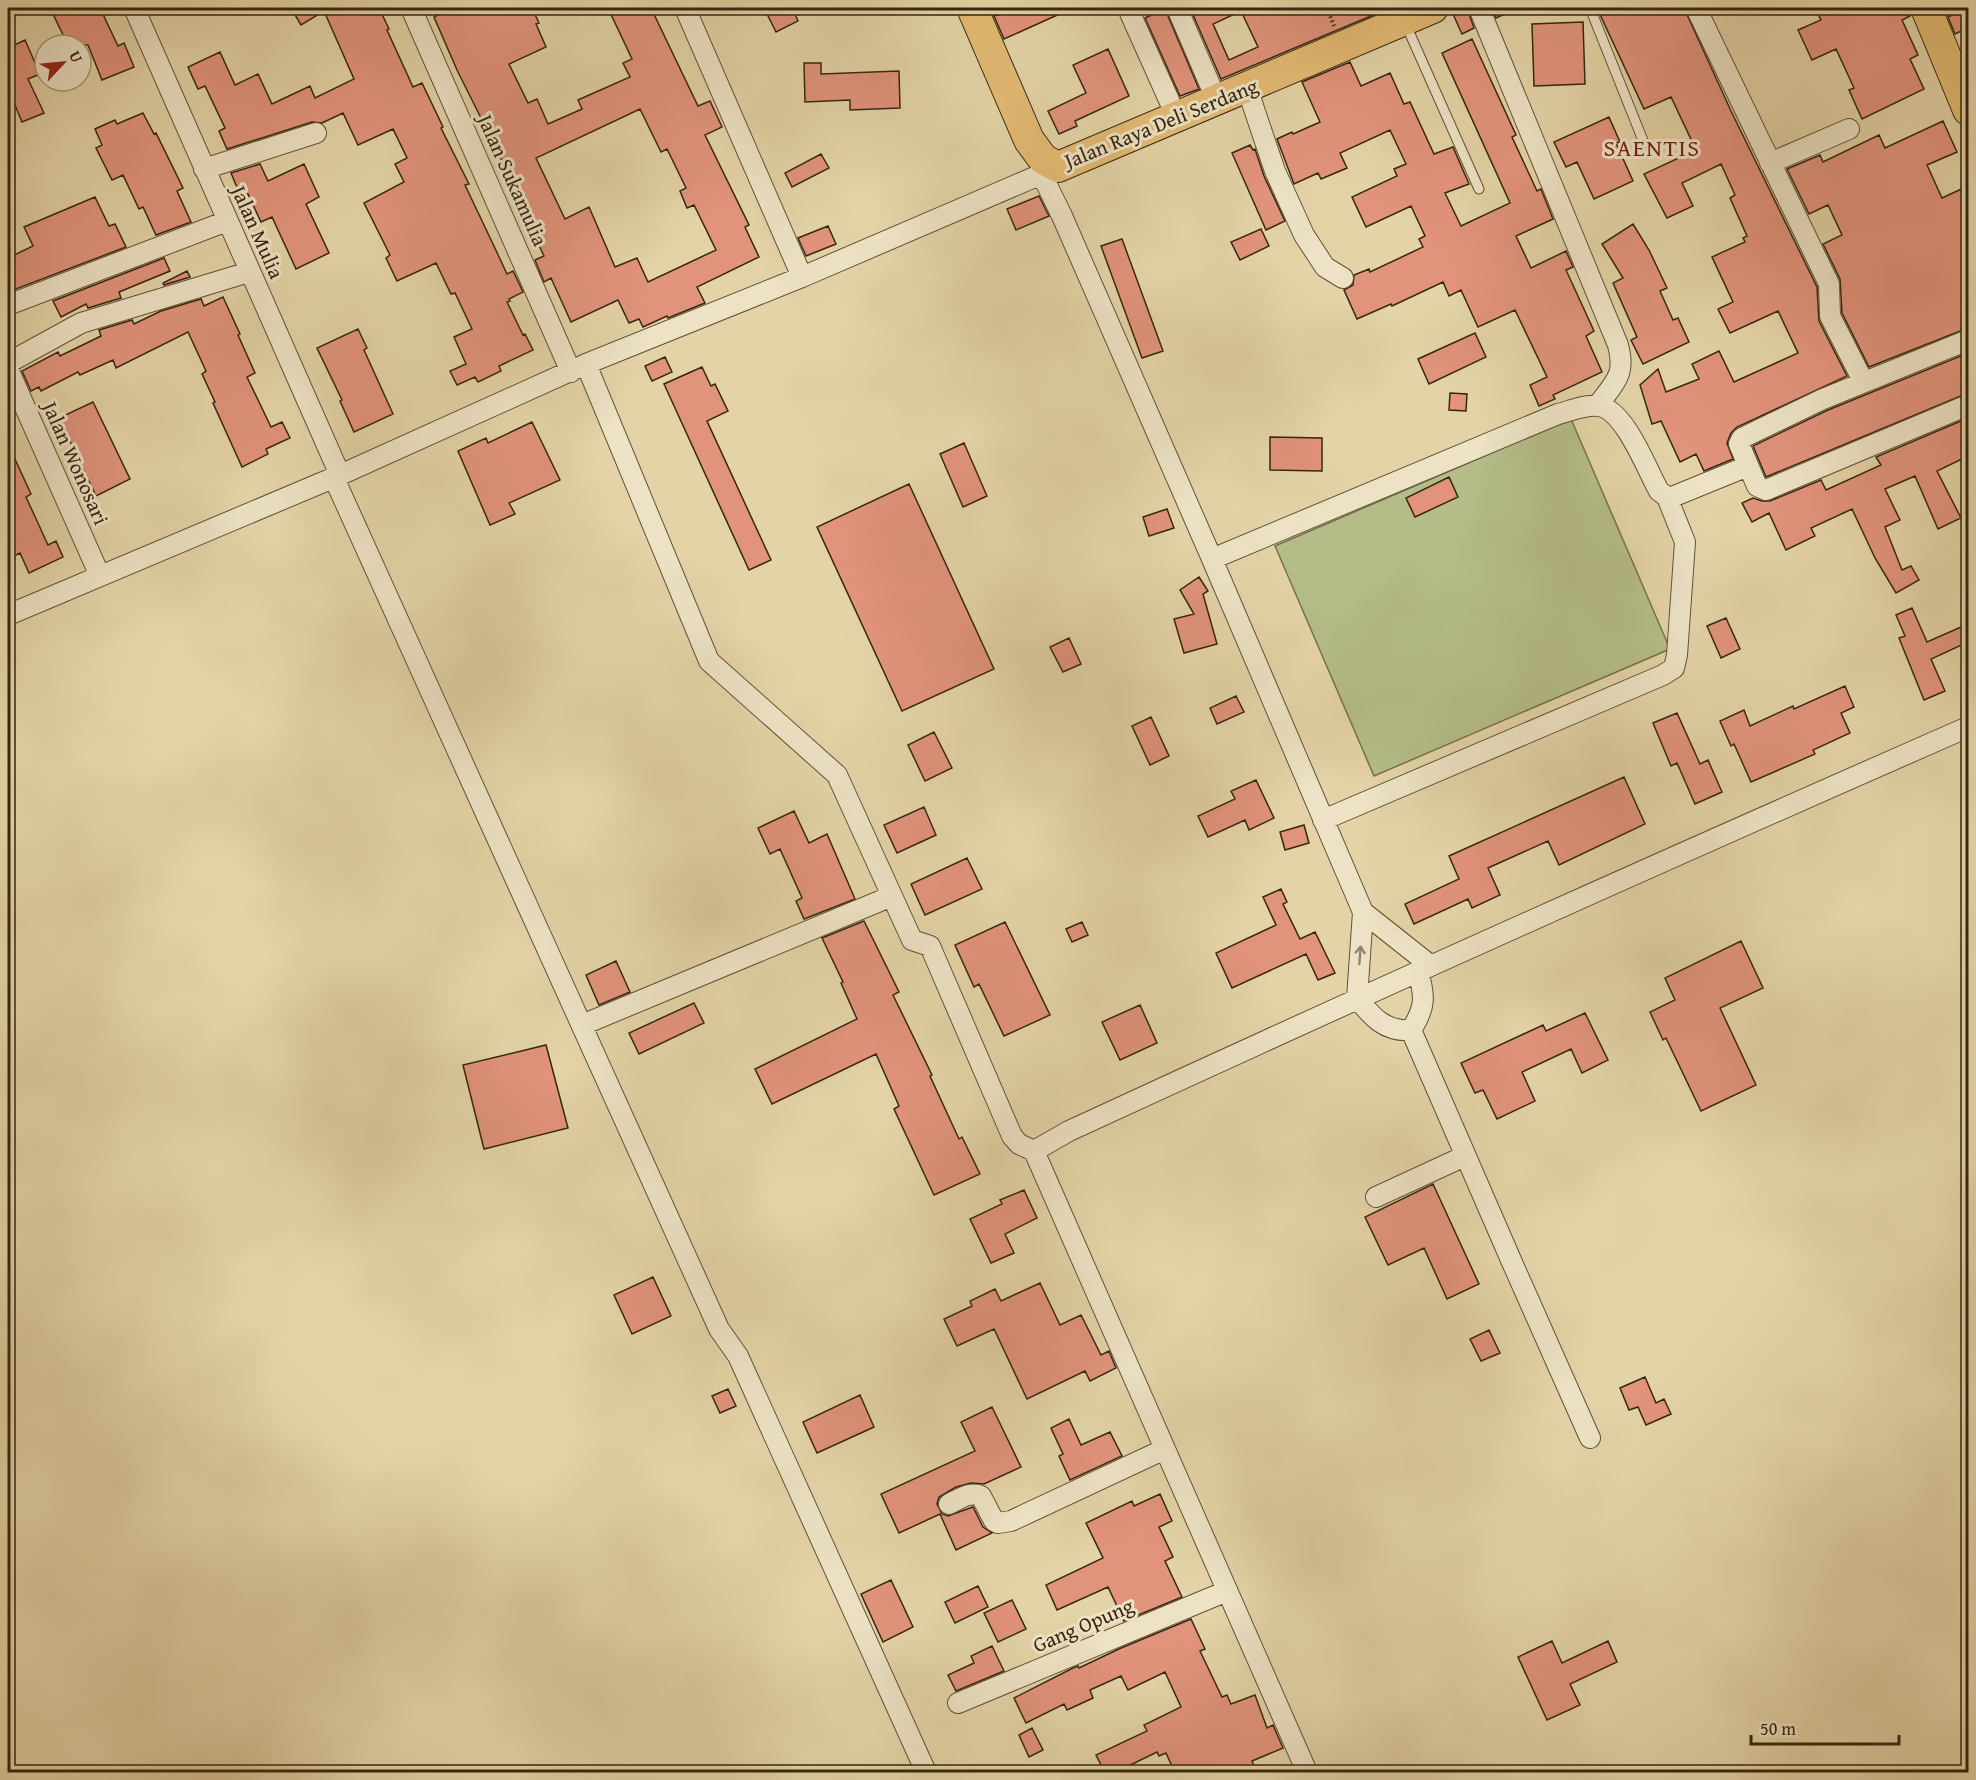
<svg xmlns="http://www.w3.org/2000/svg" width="1976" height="1780" font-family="'Gentium Book Plus',serif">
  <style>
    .green { fill: #b4bc87; stroke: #75714c; stroke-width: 1.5 }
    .building { fill: #e1937b; stroke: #362610; stroke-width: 1.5; fill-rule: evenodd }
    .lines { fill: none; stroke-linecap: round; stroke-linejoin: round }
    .lane-casing { stroke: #615136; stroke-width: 11 }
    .street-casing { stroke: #615136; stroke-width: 22 }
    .primary-casing { stroke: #362610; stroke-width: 32 }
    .path { stroke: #362610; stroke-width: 4; stroke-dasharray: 1.5 3; stroke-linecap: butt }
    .lane { stroke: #ede2c5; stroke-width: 9 }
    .street { stroke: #ede2c5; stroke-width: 20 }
    .primary { stroke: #e2ba73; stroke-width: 30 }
    .oneway { stroke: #92846a }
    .labels { text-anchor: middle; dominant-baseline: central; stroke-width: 6; stroke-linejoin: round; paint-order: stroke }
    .street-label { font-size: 21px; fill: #362610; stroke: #ede2c5 }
    .quarter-label { font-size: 24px; letter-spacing: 1.5px; fill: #7a1f14; stroke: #ede2c5 }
  </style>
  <rect width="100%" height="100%" fill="#e3d3a6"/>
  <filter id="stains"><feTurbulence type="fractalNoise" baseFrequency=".00333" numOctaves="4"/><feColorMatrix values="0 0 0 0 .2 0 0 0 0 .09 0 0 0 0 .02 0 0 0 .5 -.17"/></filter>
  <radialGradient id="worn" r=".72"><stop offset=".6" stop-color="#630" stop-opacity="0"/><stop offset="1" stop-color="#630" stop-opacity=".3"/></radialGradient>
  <path class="green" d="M1571 419 1670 649 1374 776 1275 546Z"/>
  <path class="building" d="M50 8H100L118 46 124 43 134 67 102 80 88 45H68Z
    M291 8H379L389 29 387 30 413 87 422 83 443 127 441 128 469 184 465 185 493 244 507 274 513 271 523 292 509 299 510 301 507 302 523 335 525 334 533 350 499 366 501 371 478 382 475 377 457 385 450 371 466 364 454 337 472 329 455 293 451 294 436 263 397 281 386 258 390 255 364 203 404 182 395 164 407 158 393 129 358 145 343 113 322 123 312 122 227 149 219 131 225 128 205 86 198 89 188 67 220 52 235 85 258 74 272 104 310 86 315 98 354 79 324 11 301 25Z
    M434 8H532L539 23 536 24 546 47 509 64 528 103 537 99 548 124 582 109 578 100 630 77 623 63 632 59 608 8H651L698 106 710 101 722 127 705 135 749 225 745 227 759 257 697 287 705 303 668 318 667 316 643 327 639 319 629 323 618 300 571 322 551 278 544 282 535 260 544 256 507 178 509 177 497 150 457 70 434 17 438 15ZM640 109 661 152 667 149 686 188 680 191 687 208 694 205 716 250 648 282 637 258 615 267 589 207 565 219 536 158Z
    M764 8H792L798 21 776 32Z
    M1013 8H1073L1004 39 994 16Z
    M1190 8H1390L1221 79ZM1241 11 1258 47 1229 60 1213 24Z
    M1467 8 1474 28 1462 34 1453 14Z
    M1492 8H1518L1496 18Z
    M1597 8H1684L1731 111 1817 287 1819 321 1847 376 1737 427 1731 433 1727 443 1733 459 1704 471 1696 454 1680 462 1661 421 1652 424 1640 385 1658 369 1666 392 1699 379 1692 364 1719 351 1734 382 1798 353 1778 311 1730 333 1718 309 1733 302 1712 257 1745 242 1743 238 1747 236 1730 198 1735 195 1721 164 1682 183 1693 206 1667 218 1644 174 1696 150 1671 97 1644 109Z
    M1815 8H1909L1910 16 1902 20 1918 55 1910 59 1924 89 1862 119 1849 90 1854 88 1836 49 1812 60 1798 30 1821 20Z
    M1968 8V28L1955 34 1948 17Z
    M1165 9 1199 89 1180 96 1145 18Z
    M1583 22 1585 84 1534 86 1532 24Z
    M1472 39 1516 135 1512 137 1537 191 1541 189 1553 219 1516 236 1531 268 1566 251 1573 267 1566 270 1594 331 1586 336 1602 372 1553 395 1555 399 1539 406 1530 385 1547 377 1515 310 1478 327 1461 290 1449 296 1443 282 1392 306 1391 304 1357 319 1344 290 1353 285 1354 275 1369 269 1370 272 1423 247 1419 239 1425 236 1411 206 1366 227 1352 197 1397 176 1394 169 1406 164 1390 130 1340 153 1347 168 1321 179 1318 173 1294 184 1277 139 1292 132 1293 134 1320 122 1302 82 1350 62 1361 86 1390 73 1404 104 1410 102 1434 154 1453 147 1469 184 1445 193 1461 226 1510 203 1442 53Z
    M25 40 40 74 28 79 44 113 22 122 8 88V48Z
    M1108 49 1129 96 1075 121 1077 126 1059 134 1048 111 1086 93 1073 65Z
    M804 63H821V74L899 71 900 108 850 110V100L805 102Z
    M143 113 154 134 156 133 183 188 177 191 191 222 156 235 143 207 139 209 123 175 112 180 96 148 102 145 95 129 115 120 117 124Z
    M1609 117 1620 142 1616 143 1633 181 1594 199 1577 162 1566 167 1554 142Z
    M1943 121 1957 152 1927 165 1942 198 1968 186V328L1869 367 1842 313 1840 279 1823 244 1842 235 1828 205 1809 214 1787 169 1820 155 1823 162 1879 135 1885 148Z
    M1250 145 1253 150 1255 149 1264 176 1285 221 1266 230 1232 153Z
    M821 154 829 168 792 187 785 173Z
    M260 164 268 181 304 164 319 197 306 204 329 253 296 269 272 217 261 222 248 194 241 197 231 173Z
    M1039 196 1049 216 1016 230 1007 209Z
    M95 197 109 226 115 224 126 247 8 292V258L33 246 24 227Z
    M1633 224 1649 250 1667 288 1660 291 1673 320 1678 318 1689 342 1643 364 1631 340 1637 337 1613 283 1623 278 1602 244Z
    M828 226 836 244 806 256 798 238Z
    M1261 229 1269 246 1240 260 1231 242Z
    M1122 239 1163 351 1142 358 1101 246Z
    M164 258 170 271 119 292 121 298 88 308 86 304 61 317 53 301Z
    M187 271 190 277 164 285 163 283Z
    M223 297 240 334 238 335 255 373 247 377 271 427 282 422 290 438 266 449 268 454 242 467 213 403 215 402 202 374 206 371 188 332 116 368 113 360 80 375 78 372 41 391 39 387 31 391 22 371 58 352 60 356 101 336 99 330 132 320 134 324 161 311 201 299 204 306Z
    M358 329 367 348 364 350 393 414 354 432 340 401 342 400 317 348Z
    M1475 333 1486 357 1429 384 1418 359Z
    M1968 353V393L1766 477 1753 446 1828 410Z
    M665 357 672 372 652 381 645 366Z
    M702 367 711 386 715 384 728 411 707 421 771 560 749 570 664 384Z
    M1450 393 1467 394 1466 411 1449 410Z
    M93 402 130 479 96 496 59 418Z
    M1968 418V456L1937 471 1961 518 1938 529 1915 476 1885 489 1900 520 1885 527 1902 570 1911 566 1919 580 1896 593 1875 558 1852 509 1811 528 1815 536 1786 550 1769 513 1752 522 1742 503 1753 498 1762 501H1770L1821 480 1826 490 1881 465 1876 457Z
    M532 422 560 480 509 503 515 514 490 525 458 451 486 438 488 443Z
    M1270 437 1322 438V471L1270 470Z
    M964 443 987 496 963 507 940 454Z
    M8 444 31 494 26 497 48 545 56 541 63 557 29 573 20 553 14 556 8 541Z
    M1449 477 1458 497 1415 517 1406 498Z
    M909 484 994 669 902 711 817 527Z
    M1167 509 1174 528 1149 536 1143 517Z
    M1199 577 1208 591 1203 594 1217 644 1184 653 1174 619 1194 614 1180 590Z
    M1912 608 1927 642 1968 624V642L1931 659 1945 691 1924 700 1899 638 1905 636 1896 615Z
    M1726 618 1740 649 1721 658 1707 626Z
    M1069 638 1081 664 1063 672 1050 647Z
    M1845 686 1854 707 1841 713 1850 733 1813 750 1815 754 1751 782 1734 744 1731 746 1720 721 1744 710 1750 726 1793 706 1794 709Z
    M1236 696 1244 712 1217 724 1210 708Z
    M1677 713 1700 764 1708 760 1722 792 1695 804 1677 763 1671 766 1653 723Z
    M1151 717 1169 756 1150 765 1132 726Z
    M934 732 952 768 925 781 908 745Z
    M1624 777 1645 824 1559 865 1548 841 1488 868 1500 895 1472 908 1468 899 1414 924 1405 904 1459 879 1449 856Z
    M1256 780 1274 818 1249 830 1245 820 1208 837 1198 816 1235 799 1231 791Z
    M924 807 936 835 897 853 884 825Z
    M794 811 809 843 827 834 855 899 804 919 796 901 802 898 780 849 770 854 758 828Z
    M1304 825 1309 843 1285 850 1280 832Z
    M967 858 982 889 925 915 911 884Z
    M1281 889 1287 902 1283 904 1300 939 1315 932 1335 973 1318 980 1306 954 1232 988 1216 953 1276 925 1263 897Z
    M864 921 899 992 893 995 932 1075 930 1076 959 1139 962 1137 980 1174 934 1195 894 1109 899 1106 876 1054 772 1104 755 1069 857 1019 841 983 843 982 822 938Z
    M1005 922 1050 1015 1004 1036 979 984 974 987 955 945Z
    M1082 922 1088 935 1072 942 1066 929Z
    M1741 941 1763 988 1720 1008 1756 1085 1701 1111 1666 1038 1663 1040 1650 1012 1675 1000 1665 978Z
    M616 961 630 992 599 1005 586 975Z
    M694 1003 704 1023 639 1054 629 1033Z
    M1140 1005 1157 1043 1120 1060 1102 1022Z
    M1585 1013 1608 1060 1582 1073 1571 1049 1522 1072 1535 1101 1497 1119 1483 1090 1475 1093 1461 1063 1543 1025 1546 1031Z
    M546 1045 568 1128 484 1149 463 1065Z
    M1433 1184 1479 1284 1447 1299 1424 1248 1388 1265 1365 1217Z
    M1024 1190 1037 1218 1005 1234 1014 1253 991 1263 970 1219 1002 1204 1000 1200Z
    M653 1277 671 1316 632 1334 614 1295Z
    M1040 1283 1060 1325 1081 1315 1101 1355 1109 1351 1116 1368 1090 1381 1085 1371 1027 1399 994 1329 957 1346 944 1319 972 1306 970 1301 995 1289 1001 1301Z
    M1489 1330 1500 1353 1481 1361 1470 1339Z
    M1645 1377 1656 1403 1664 1399 1671 1414 1646 1425 1638 1407 1629 1410 1620 1388Z
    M728 1389 736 1406 720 1413 712 1396Z
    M860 1395 874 1427 817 1453 803 1422Z
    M992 1407 1021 1467 984 1484 971 1483 956 1487 939 1497 937 1504 942 1514 948 1516 973 1507 983 1527 992 1533 956 1550 940 1514 899 1533 881 1494 975 1451 961 1422Z
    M1069 1419 1081 1445 1110 1432 1122 1456 1070 1480 1059 1456 1063 1454 1051 1428Z
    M1160 1494 1172 1521 1159 1527 1173 1557 1165 1561 1182 1597 1124 1621 1108 1587 1057 1610 1046 1585 1103 1558 1086 1523 1132 1501 1134 1506Z
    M891 1580 913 1627 883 1642 861 1594Z
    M978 1586 988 1607 955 1623 945 1602Z
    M1012 1600 1026 1629 998 1642 984 1613Z
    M1191 1619 1205 1649 1200 1651 1222 1697 1227 1695 1231 1704 1255 1695 1267 1728 1273 1725 1283 1748 1252 1761 1257 1773H1175L1166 1753 1159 1756 1157 1752 1114 1773H1105L1096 1755 1147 1731 1144 1725 1181 1707 1165 1672 1128 1690 1121 1676 1090 1690 1093 1698 1067 1710 1064 1704 1026 1723 1014 1698 1073 1668 1078 1666 1079 1668 1121 1648Z
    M1552 1641 1562 1663 1608 1641 1617 1662 1570 1684 1580 1705 1547 1720 1518 1657Z
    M992 1646 1004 1671 956 1691 948 1675 974 1663 971 1656Z
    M1032 1728 1043 1750 1029 1757 1019 1735Z"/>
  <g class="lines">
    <g class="lane-casing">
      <path id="lane" d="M1590 8 1644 143
        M1406 25 1479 189"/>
    </g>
    <g class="street-casing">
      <path id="street" d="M134 8 340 475
        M411 8 571 372
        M685 8 802 277
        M1177 8 1217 101
        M1479 8 1618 345C1626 375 1615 382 1598 405
        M1696 8 1829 284 1830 316 1863 381
        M1130 13 1177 118
        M1247 88 1275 171 1304 235 1325 267 1343 278
        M1770 163 1849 129
        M204 169 316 133
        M1042 175 1062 216 1212 559 1363 912 1357 998C1372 1017 1385 1032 1411 1030
        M8 305 227 221
        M1968 340 1823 399 1742 438 1739 444 1757 486 1766 490 1968 405
        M8 363 81 323 249 272
        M586 364 709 661 837 775 912 940 930 946 1012 1136 1019 1144 1034 1151
        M8 369 100 576
        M334 478 719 1329 738 1356 926 1772
        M1212 559 1558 414C1570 411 1586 404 1599 406 1625 410 1647 470 1659 491L1667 497H1672L1748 466
        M8 615 340 475 586 364 802 277 1058 167
        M1323 820 1663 675 1674 668 1677 655 1685 542 1667 497
        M1363 912 1430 965
        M582 1025 892 896
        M1411 1030 1511 1260 1590 1438
        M1411 1030C1426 1007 1425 996 1418 971
        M1376 1197 1465 1156
        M949 1504C960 1499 970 1491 981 1496L994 1521 998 1523 1011 1521 1165 1449
        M958 1703 1227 1591
        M1307 1772 1034 1151 1069 1131C1368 993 1667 859 1968 727"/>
    </g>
    <g class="primary-casing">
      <path id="primary" d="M972 8 1029 140 1043 159 1058 167 1433 8
        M1926 8 1968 110"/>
    </g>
    <path class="path" d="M1327 8 1334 26"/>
    <use href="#lane" class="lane"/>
    <use href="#street" class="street"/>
    <use href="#primary" class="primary"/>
  </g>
  <defs><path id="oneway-shaft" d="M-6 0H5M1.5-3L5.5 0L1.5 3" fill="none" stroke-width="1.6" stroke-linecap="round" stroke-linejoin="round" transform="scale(1.5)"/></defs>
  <use class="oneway" href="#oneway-shaft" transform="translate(1360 955) rotate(-86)"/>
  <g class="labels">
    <g class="street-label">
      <text transform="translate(1161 123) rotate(-22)">Jalan Raya Deli Serdang</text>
      <text transform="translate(513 180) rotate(66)">Jalan Sukamulia</text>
      <text transform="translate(258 232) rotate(66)">Jalan Mulia</text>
      <text transform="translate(76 463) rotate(66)">Jalan Wonosari</text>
      <text transform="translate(1083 1625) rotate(-23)">Gang Opung</text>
    </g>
    <g class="quarter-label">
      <text x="1652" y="147">SAENTIS</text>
    </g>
  </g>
  <rect width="1976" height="1780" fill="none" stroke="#e3d3a6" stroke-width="30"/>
  <rect x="9" y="9" width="1958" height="1762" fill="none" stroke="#362610" stroke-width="3"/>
  <rect x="15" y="15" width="1946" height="1750" fill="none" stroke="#362610" stroke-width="1.5"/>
  <g transform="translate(63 63) rotate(64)"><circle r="28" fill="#ede2c5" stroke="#a4977d" stroke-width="1.5"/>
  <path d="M0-4.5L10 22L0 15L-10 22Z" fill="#8f2418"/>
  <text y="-9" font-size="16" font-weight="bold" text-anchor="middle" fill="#362610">U</text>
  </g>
  <path d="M1751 1735v9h148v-9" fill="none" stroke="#362610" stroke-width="3"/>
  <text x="1760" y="1735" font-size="18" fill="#362610" stroke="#ede2c5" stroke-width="4.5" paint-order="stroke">50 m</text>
  <rect width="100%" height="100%" filter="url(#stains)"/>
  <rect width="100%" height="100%" fill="url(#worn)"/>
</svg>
